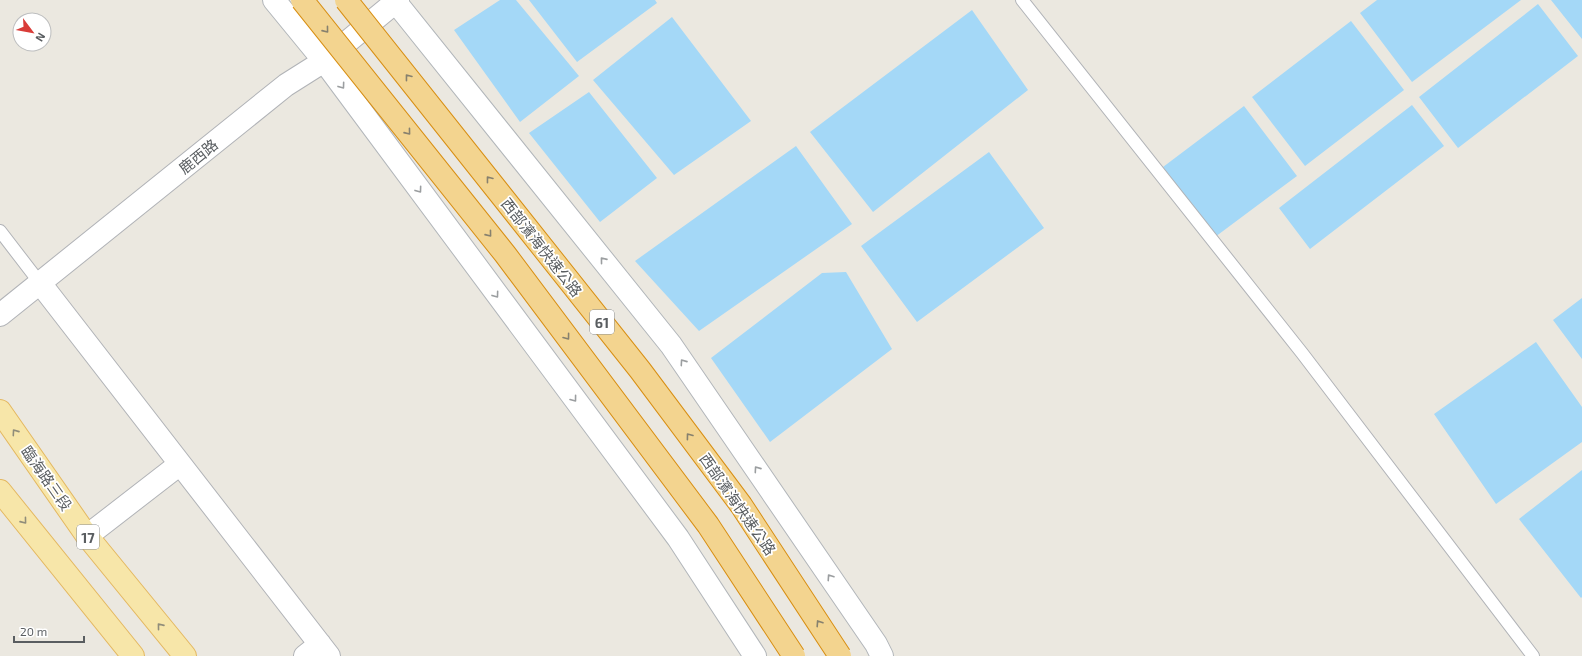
<svg xmlns="http://www.w3.org/2000/svg" width="1582" height="656" font-family="'Exo 2','Noto Sans TC',sans-serif">
  <style>
    .water { fill: #a4d8f7 }
    .lines { fill: none; stroke-linecap: round; stroke-linejoin: round }
    .lane-casing { stroke: #b1b3b7; stroke-width: 14 }
    .street-casing { stroke: #b1b3b7; stroke-width: 24 }
    .secondary-casing { stroke: #b2b6ba; stroke-width: 24 }
    .primary-casing { stroke: #e4b860; stroke-width: 24 }
    .lane { stroke: #fff; stroke-width: 12 }
    .street { stroke: #fff; stroke-width: 22 }
    .secondary { stroke: #fff; stroke-width: 22 }
    .primary { stroke: #f7e6a9; stroke-width: 22 }
    .highway-bridge-casing { stroke: #d88f13; stroke-width: 24; stroke-linecap: butt }
    .highway-bridge { stroke: #f3d48f; stroke-width: 22 }
    .oneway { stroke: #87816e }
    .oneway2 { stroke: #9b9ea0 }
    .oneway3 { stroke: #908d7a }
    .labels { text-anchor: middle; dominant-baseline: central; stroke-width: 3.5; stroke-linejoin: round; paint-order: stroke }
    .shield { fill: #fff; stroke: #8b8e90; stroke-width: 1 }
    .shield-label { font-size: 14px; font-weight: bold; fill: #595d60 }
    .street-label { font-size: 15px; fill: #595d60; stroke: #fff }
  </style>
  <rect width="100%" height="100%" fill="#ebe8e0"/>
  <path class="water" d="M500 0H516L579 76 520 122 454 30Z
    M529 0H655L657 3 577 62Z
    M1377 0H1521L1412 82 1360 13Z
    M1551 0H1582V39Z
    M1538 4 1578 56 1458 148 1419 97Z
    M972 10 1028 90 873 212 810 132Z
    M672 17 751 121 674 175 593 80Z
    M1351 21 1404 90 1305 166 1252 97Z
    M589 92 657 178 600 222 529 133Z
    M1412 105 1444 146 1310 249 1279 208Z
    M1244 106 1297 176 1215 237 1163 167Z
    M796 146 852 224 699 331 635 261Z
    M989 152 1044 228 917 322 861 246Z
    M846 272 892 349 770 442 711 358 822 273Z
    M1582 298V359L1553 320Z
    M1536 342 1582 407V442L1496 504 1434 414Z
    M1582 470V597L1581 598 1519 519Z"/>
  <g class="lines">
    <g class="lane-casing">
      <path id="lane" d="M1022 0 1302 353 1533 656
        M0 231 40 283"/>
    </g>
    <g class="street-casing">
      <path id="street" d="M40 283 329 656
        M0 315 286 85 324 61 398 0
        M87 536 180 464
        M305 656 320 644"/>
    </g>
    <g class="secondary-casing">
      <path id="secondary" d="M274 0 324 61 678 538 755 656
        M394 0 671 345 876 644 882 656"/>
    </g>
    <g class="primary-casing">
      <path id="primary" d="M0 411 87 536 185 656
        M0 491 133 656"/>
    </g>
    <use href="#lane" class="lane"/>
    <use href="#street" class="street"/>
    <use href="#secondary" class="secondary"/>
    <use href="#primary" class="primary"/>
    <g class="highway-bridge-casing">
      <path id="highway-bridge" d="M302 0 505 254 708 525 794 656
        M346 0 640 370 741 505 840 656"/>
    </g>
    <use href="#highway-bridge" class="highway-bridge"/>
  </g>
  <defs><path id="oneway-chevron" d="M-2-3.5L2.5 0L-2 3.5" fill="none" stroke-width="1.6" stroke-linecap="round" stroke-linejoin="round"/></defs>
  <g class="oneway">
    <use href="#oneway-chevron" transform="translate(326 30) rotate(51)"/>
    <use href="#oneway-chevron" transform="translate(408 77) rotate(-128)"/>
    <use href="#oneway-chevron" transform="translate(408 132) rotate(51)"/>
    <use href="#oneway-chevron" transform="translate(489 179) rotate(-128)"/>
    <use href="#oneway-chevron" transform="translate(489 234) rotate(51)"/>
    <use href="#oneway-chevron" transform="translate(567 337) rotate(53)"/>
    <use href="#oneway-chevron" transform="translate(689 436) rotate(-127)"/>
    <use href="#oneway-chevron" transform="translate(819 623) rotate(-123)"/>
  </g>
  <g class="oneway2">
    <use href="#oneway-chevron" transform="translate(342 86) rotate(54)"/>
    <use href="#oneway-chevron" transform="translate(419 190) rotate(54)"/>
    <use href="#oneway-chevron" transform="translate(603 260) rotate(-129)"/>
    <use href="#oneway-chevron" transform="translate(496 295) rotate(54)"/>
    <use href="#oneway-chevron" transform="translate(683 362) rotate(-125)"/>
    <use href="#oneway-chevron" transform="translate(574 399) rotate(53)"/>
    <use href="#oneway-chevron" transform="translate(757 469) rotate(-125)"/>
    <use href="#oneway-chevron" transform="translate(830 577) rotate(-124)"/>
  </g>
  <g class="oneway3">
    <use href="#oneway-chevron" transform="translate(15 432) rotate(-125)"/>
    <use href="#oneway-chevron" transform="translate(24 521) rotate(51)"/>
    <use href="#oneway-chevron" transform="translate(160 626) rotate(-129)"/>
  </g>
  <g class="labels">
    <g class="shield">
      <rect x="590" y="310" width="24" height="24" rx="3"/>
      <rect x="77" y="525" width="22" height="24" rx="3"/>
    </g>
    <g class="shield-label">
      <text x="602" y="322">61</text>
      <text x="88" y="537">17</text>
    </g>
    <g class="street-label">
      <text transform="translate(198 156) rotate(-39)">鹿西路</text>
      <text transform="translate(542 247) rotate(52)">西部濱海快速公路</text>
      <text transform="translate(47 478) rotate(55)">臨海路三段</text>
      <text transform="translate(738 504) rotate(55)">西部濱海快速公路</text>
    </g>
  </g>
  <g transform="translate(32 32) rotate(122)"><circle r="19" fill="#ffffff" stroke="#bdbebf"/>
  <path d="M0-3L7 15L0 10L-7 15Z" fill="#d93c38"/>
  <text y="-6" font-size="11" font-weight="bold" text-anchor="middle" fill="#595d60">N</text>
  </g>
  <path d="M14 636v6h70v-6" fill="none" stroke="#595d60" stroke-width="2"/>
  <text x="20" y="636" font-size="12" fill="#595d60" stroke="#ffffff" stroke-width="3" paint-order="stroke">20 m</text>
</svg>
